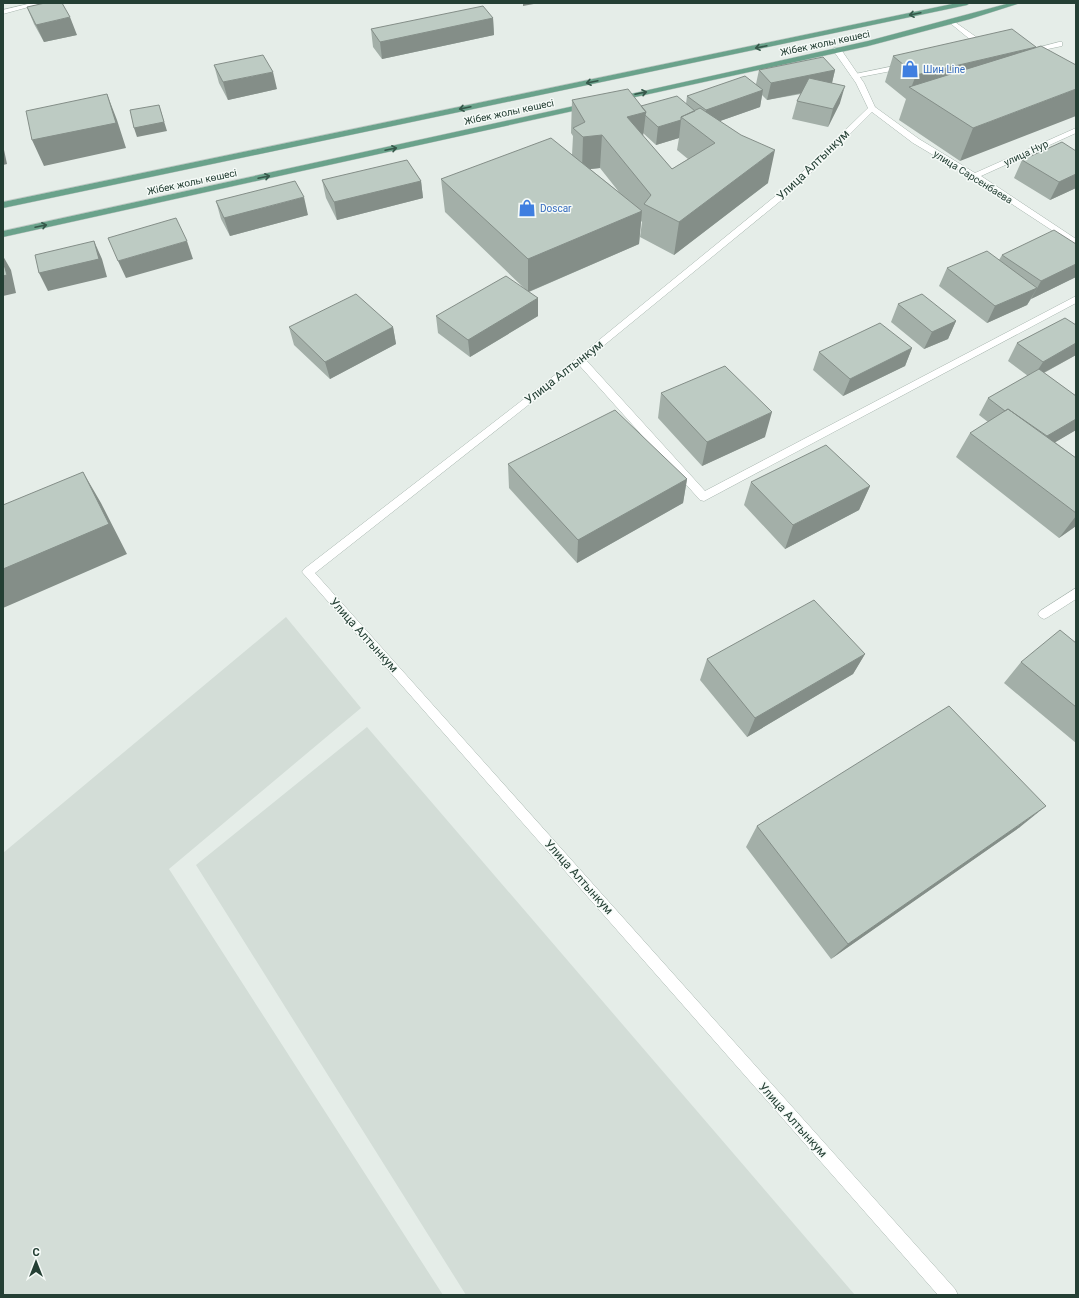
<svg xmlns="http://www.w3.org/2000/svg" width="1079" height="1298" font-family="Roboto,sans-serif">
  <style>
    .built { fill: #d3ddd7 }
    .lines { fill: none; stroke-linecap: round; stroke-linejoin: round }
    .lane-casing { stroke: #a7b5ae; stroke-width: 1 }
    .street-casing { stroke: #a7b5ae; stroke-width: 1 }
    .primary-casing { stroke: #c2c9c6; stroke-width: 1 }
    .lane { fill: #fff; fill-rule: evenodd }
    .street { fill: #fff; fill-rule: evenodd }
    .primary { fill: #6aa28b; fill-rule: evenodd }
    .wall { fill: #a3afa8; fill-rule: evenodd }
    .shaded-wall { fill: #848e88 }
    .building { fill: #bdcbc3; stroke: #848e88 }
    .oneway { stroke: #36584a }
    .labels { text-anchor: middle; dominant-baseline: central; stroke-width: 3; stroke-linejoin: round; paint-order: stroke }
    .far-street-label { font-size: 10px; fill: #243f34; stroke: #f5faf7 }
    .far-shop-label { font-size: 10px; fill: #366cbe; stroke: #f5faf7; text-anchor: start }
    .street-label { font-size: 12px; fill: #243f34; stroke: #f5faf7 }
  </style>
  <rect width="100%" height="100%" fill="#e5ede8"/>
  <path class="built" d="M286 617 361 708 169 869 443 1295H3V853Z
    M367 727 855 1295H466L196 865Z"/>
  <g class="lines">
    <g class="lane-casing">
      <path id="lane" d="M952 20 989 46V50H983L950 23V21Z
        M1059 42H1062V46L1029 53 1025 51Z
        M904 64 908 66 907 68 855 78 851 76 855 74Z"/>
    </g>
    <g class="street-casing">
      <path id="street" d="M32 3H43L3 14V10Z
        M834 48H840L864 83 875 107 919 139 975 173 1076 128V133L981 176 1076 239V246L972 178 913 143 872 112 795 189 586 360 705 491 1076 296V303L704 501 700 500 579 365 315 573 955 1289 958 1295H938L302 572 304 569 577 358 789 185 868 108 856 83 833 50Z
        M1076 588V599L1048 617 1044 619 1040 617 1038 614 1040 611Z"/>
    </g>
    <g class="primary-casing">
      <path id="primary" d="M957 3H970L967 5 3 208V202Z
        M1010 3H1020L970 19 868 46 617 101 613 99 617 97 868 41Z
        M588 103H591V107L3 237V231Z"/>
    </g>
    <use href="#lane" class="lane"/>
    <use href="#street" class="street"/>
    <use href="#primary" class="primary"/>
  </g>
  <path class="wall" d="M27 7 77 35 44 42 34 24Z
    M493 18 494 35 382 59 373 47 371 29Z
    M1036 47 960 161 899 120 906 99 885 82 893 56Z
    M214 65 277 89 228 100 219 83Z
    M759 70H835L832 83 840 103 828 127 792 119 797 101 801 94 767 100 762 95 760 107 720 121 768 183 674 255 640 237 642 222 641 221 639 244 529 292 538 298V316L470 357 438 333 436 316 526 290 445 212 441 179 572 155 573 136 571 133 572 100 641 106 686 104 687 96 756 84ZM643 133 656 145 679 138 677 150 688 159 672 169 643 136ZM600 168 619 192 590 169Z
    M1076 151V188L1050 200 1014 178 1022 160Z
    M322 180 421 181 423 198 337 220 326 198Z
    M216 201 308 215 230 236 221 219Z
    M1076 244V277L1031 299 1027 305 987 323 939 286 947 268 999 260 1002 255Z
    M898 304 956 321 948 339 924 349 891 322Z
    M1076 325V355L1044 373 1076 396V430L1055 442 1076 458V526L1059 538 956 457 970 433 988 422 979 415 988 398 1028 376 1008 361 1017 343Z
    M289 327H393L396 344 330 379 294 345Z
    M912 348 905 366 843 396 813 370 819 352Z
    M661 393 765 437 702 466 658 418Z
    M508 464 687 479 683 503 577 563 509 488Z
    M751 482 870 486 859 510 785 549 744 505Z
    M1076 643V743L1004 683 1021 662Z
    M865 654 853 674 747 737 700 680 707 659Z
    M757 826 1020 827 831 959 746 847Z"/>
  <path class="shaded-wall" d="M523 3H539L523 6Z
    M70 17 77 35 44 42 36 25Z
    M493 18 494 35 382 59 380 42Z
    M1036 47 1025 72 911 88 916 75Z
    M835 70 831 87 767 100 771 83Z
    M273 72 277 89 228 100 223 82Z
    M845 86 840 103 828 127 833 109Z
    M1076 89V116L960 161 973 128Z
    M763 90 760 107 703 127 706 110Z
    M107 94 117 120 126 148 44 166 32 140Z
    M159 105 167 131 137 137 134 128Z
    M646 112 642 145 627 117Z
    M681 120 679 138 656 145 658 127Z
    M602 135 600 168 582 170 583 137Z
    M3 145 7 164 3 165Z
    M775 150 768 183 674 255 679 222Z
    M1076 174V188L1050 200 1059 182Z
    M421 181 423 198 337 220 334 202Z
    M304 197 308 215 230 236 224 218Z
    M642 211 639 244 528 292V259Z
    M94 241 102 259 107 277 48 291 39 273Z
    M187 241 193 259 126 278 118 261Z
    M3 256 11 270 16 293 3 296Z
    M1076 264V277L1031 299 1041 281Z
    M1037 288 1027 305 987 323 995 306Z
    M538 298V316L470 357 468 340Z
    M956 321 948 339 924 349 932 332Z
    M393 327 396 344 330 379 325 362Z
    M1076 343V355L1032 379 1043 362Z
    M912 348 905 366 843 396 850 379Z
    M772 412 765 437 702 466 707 442Z
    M1076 419V430L1032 456 1042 439Z
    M83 472 101 503 127 554 3 608V569Z
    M687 479 683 503 577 563 578 540Z
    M870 486 859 510 785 549 793 525Z
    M1076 516V526L1059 538Z
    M865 654 853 674 747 737 755 718Z
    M1046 806 1020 827 831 959 848 944Z"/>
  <path class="building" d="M45 3H62L70 17 36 25 27 7Z
    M483 6 493 18 380 42 371 29Z
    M1012 29 1036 47 916 75 893 56Z
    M1041 46 1076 65V89L973 128 909 87Z
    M263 55 273 72 223 82 214 65Z
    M823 57 835 70 771 83 759 70Z
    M745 76 763 90 706 110 687 96Z
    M809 78 845 86 833 109 797 101Z
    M628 89 646 112 627 117 672 169 715 143 681 117 700 108 741 135 775 150 679 222 644 204 651 195 602 135 583 137 573 128 585 122 572 100Z
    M107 94 116 123 32 140 26 111Z
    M677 96 695 111 681 117V120L658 127 645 115 646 112 641 106Z
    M159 105 164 122 134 128 130 110Z
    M551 138 642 211 528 259 441 179Z
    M1062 142 1076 151V174L1059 182 1022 160Z
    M407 160 421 181 334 202 322 180Z
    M295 181 304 197 224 218 216 201Z
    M176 218 187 241 118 261 108 238Z
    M1054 230 1076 244V264L1041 281 1002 255Z
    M94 241 99 259 39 273 35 255Z
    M987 251 1037 288 995 306 947 268Z
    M3 261 7 275 3 276Z
    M506 276 538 298 468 340 436 316Z
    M356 294 393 327 325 362 289 327Z
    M922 294 956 321 932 332 898 304Z
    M1065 318 1076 325V343L1043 362 1017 343Z
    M880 323 912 348 850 379 819 352Z
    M725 366 772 412 707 442 661 393Z
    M1039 369 1076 396V419L1047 436 1008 409 1005 411 988 398Z
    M1008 409 1076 458V513L970 433Z
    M615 410 687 479 578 540 508 464Z
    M826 445 870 486 793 525 751 482Z
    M83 472 109 524 3 569V505Z
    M814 600 865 654 755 718 707 659Z
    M1060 630 1076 643V707L1021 662Z
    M949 706 1046 806 848 944 757 826Z"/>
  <defs><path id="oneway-shaft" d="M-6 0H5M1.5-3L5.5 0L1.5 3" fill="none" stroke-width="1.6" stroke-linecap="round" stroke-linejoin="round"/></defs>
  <g class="oneway">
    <use href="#oneway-shaft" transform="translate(915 14) rotate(168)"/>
    <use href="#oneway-shaft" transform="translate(761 47) rotate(168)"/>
    <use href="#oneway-shaft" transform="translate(592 82) rotate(168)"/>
    <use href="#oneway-shaft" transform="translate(641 93) rotate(-12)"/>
    <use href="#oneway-shaft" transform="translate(465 108) rotate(168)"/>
    <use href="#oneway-shaft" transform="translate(391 149) rotate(-12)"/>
    <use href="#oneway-shaft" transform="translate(264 177) rotate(-12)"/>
    <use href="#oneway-shaft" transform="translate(41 226) rotate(-12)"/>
  </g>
  <defs>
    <g id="shop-bare" transform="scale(1.38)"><path d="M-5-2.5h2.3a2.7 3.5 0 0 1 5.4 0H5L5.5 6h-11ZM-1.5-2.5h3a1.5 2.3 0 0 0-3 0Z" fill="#3f7fe0" stroke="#f5faf7" stroke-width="2.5" paint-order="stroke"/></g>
  </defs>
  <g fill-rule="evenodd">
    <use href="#shop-bare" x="910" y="69"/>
    <use href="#shop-bare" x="527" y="208"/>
  </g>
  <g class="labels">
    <g class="far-street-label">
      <text transform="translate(825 43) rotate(-12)">Жібек жолы көшесі</text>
      <text transform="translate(509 112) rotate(-12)">Жібек жолы көшесі</text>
      <text transform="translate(1026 153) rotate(-25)">улица Нур</text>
      <text transform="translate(973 177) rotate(32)">улица Сарсенбаева</text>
      <text transform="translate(192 182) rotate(-12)">Жібек жолы көшесі</text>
    </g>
    <g class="far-shop-label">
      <text x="923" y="69">Шин Line</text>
      <text x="540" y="208">Doscar</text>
    </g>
    <g class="street-label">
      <text transform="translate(813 165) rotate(-44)">Улица Алтынкум</text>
      <text transform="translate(564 372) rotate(-38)">Улица Алтынкум</text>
      <text transform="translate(364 635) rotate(48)">Улица Алтынкум</text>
      <text transform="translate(579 877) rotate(48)">Улица Алтынкум</text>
      <text transform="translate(793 1120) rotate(48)">Улица Алтынкум</text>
    </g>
  </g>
  <rect width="1079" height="1298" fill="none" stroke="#243f34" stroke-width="8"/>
  <g transform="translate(36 1262)" stroke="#f5faf7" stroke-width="3" paint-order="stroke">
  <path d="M0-3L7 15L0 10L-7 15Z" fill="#243f34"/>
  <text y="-6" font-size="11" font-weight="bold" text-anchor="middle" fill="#243f34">С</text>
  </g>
</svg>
